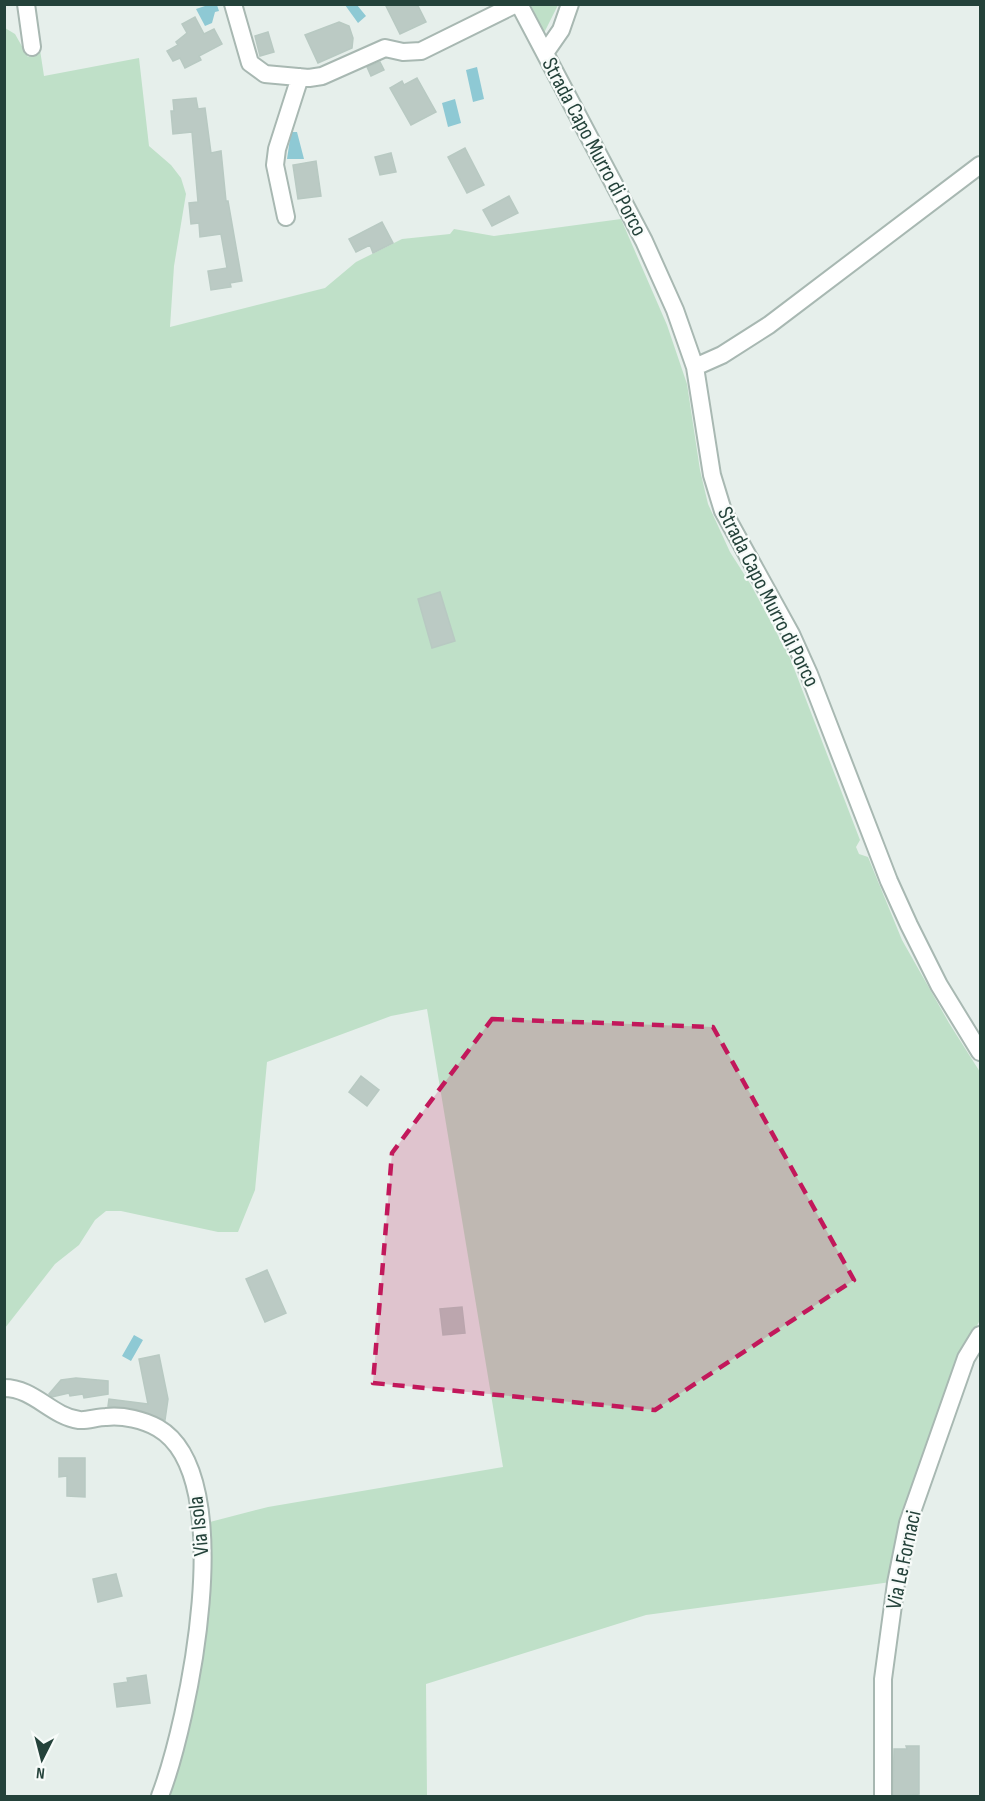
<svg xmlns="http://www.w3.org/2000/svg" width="985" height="1801" font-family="'Sofia Sans Condensed',sans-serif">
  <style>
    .green { fill: #bfe0c8 }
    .water { fill: #8ec9d4 }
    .building { fill: #bbcac4; stroke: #b8c9c2; stroke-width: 1.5 }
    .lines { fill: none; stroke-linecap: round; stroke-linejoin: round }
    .minor-casing { stroke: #a8b8b2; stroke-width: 20 }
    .minor { stroke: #fff; stroke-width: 16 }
    .marked { fill: #c2185b; fill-opacity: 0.2; stroke: #c2185b; stroke-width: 4.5; stroke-dasharray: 12 8; stroke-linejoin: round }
    .labels { text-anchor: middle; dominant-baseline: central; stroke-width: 4.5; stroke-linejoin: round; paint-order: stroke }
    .street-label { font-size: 22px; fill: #24423a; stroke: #f7fbf9 }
  </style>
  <rect width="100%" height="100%" fill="#e6efeb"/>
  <path class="green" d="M531 5H558L544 33Z
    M5 28 15 34 28 57 40 50 44 76 139 58 149 146 171 165 181 178 186 194 174 266 170 327 325 288 356 262 402 239 450 234 454 229 494 236 621 219 667 325 687 384 700 470 708 504 730 552 751 585 790 658 860 840 856 847 859 854 868 857 902 940 949 1023 980 1072V1320L956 1365 937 1416 908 1499 891 1582 646 1615 426 1684 427 1796H166L206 1523 268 1507 503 1467 427 1009 391 1016 267 1062 255 1190 238 1232H218L121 1211H106L95 1220 79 1245 55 1264 5 1328Z"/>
  <path class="water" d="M208 5H217L219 11 215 12 212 23 205 26 196 9Z
    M345 5H357L366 16 358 23Z
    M477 67 484 99 473 102 466 70Z
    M455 99 461 123 448 127 442 103Z
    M291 132H297L304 159H287Z
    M134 1335 143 1340 131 1361 122 1356Z"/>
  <path class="building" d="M385 4H417L426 22 400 34Z
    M195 17 204 34 214 29 222 44 199 56 201 60 185 68 180 58 173 61 167 51 178 45 176 42 187 33 182 24Z
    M339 22 349 26 353 38 352 48 318 63 305 35Z
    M268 32 274 52 260 56 255 36Z
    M380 62 384 70 371 76 367 67Z
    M417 78 436 112 411 125 390 88 402 81 404 85Z
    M196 98 198 109 205 108 211 153 221 151 226 201H228L242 281 230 283 231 287 211 290 208 271 227 268 221 234 200 237 199 223 191 224 189 203 198 202 192 132 173 134 171 111H174L173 100Z
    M465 148 484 185 467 193 448 157Z
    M391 153 396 172 380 175 375 157Z
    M316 161 321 196 298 199 293 165Z
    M509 196 518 213 492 226 483 210Z
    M382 222 393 243 373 253 370 245 356 252 349 239Z
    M440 592 455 641 432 648 418 599Z
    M361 1076 379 1090 367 1106 349 1092Z
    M267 1270 286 1313 265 1322 246 1279Z
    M462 1307 465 1333 443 1335 440 1309Z
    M159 1355 168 1399 165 1420 136 1409 108 1406 109 1399 148 1404 139 1359Z
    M76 1378 108 1381V1394L84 1398 83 1394 70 1396 69 1393 52 1397 49 1394 61 1380Z
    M59 1458H85V1497L67 1496V1476L59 1477Z
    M116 1574 122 1596 98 1602 93 1579Z
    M146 1675 150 1703 117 1707 114 1684 128 1682 127 1678Z
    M906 1746H919V1794L893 1797 894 1749H907Z"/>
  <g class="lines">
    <g class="minor-casing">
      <path id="minor" d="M26 4 32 47
        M233 4 250 63 265 74 309 78 322 76 385 48 403 52 421 51 516 4
        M519 4 644 241 675 310 695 367 712 475 723 511 791 634 809 674 889 881 909 925 939 985 980 1052
        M545 53 561 30 570 4
        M286 217 275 165 277 149 300 77
        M695 367 722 355 769 325 980 165
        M4 1388C34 1388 51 1416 79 1420 87 1421 97 1417 106 1417 123 1415 144 1420 158 1428 241 1476 188 1723 160 1796
        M883 1796V1679L896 1583 908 1523 966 1358 980 1335"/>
    </g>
    <use href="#minor" class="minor"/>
  </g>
  <path class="marked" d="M492 1019 713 1027 854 1280 655 1410 373 1383 392 1153Z"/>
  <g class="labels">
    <g class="street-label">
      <text transform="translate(594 147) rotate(62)">Strada Capo Murro di Porco</text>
      <text transform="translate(768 597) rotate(63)">Strada Capo Murro di Porco</text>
      <text transform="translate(199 1526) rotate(-96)">Via Isola</text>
      <text transform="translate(904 1560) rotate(-78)">Via Le Fornaci</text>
    </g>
  </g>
  <rect width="985" height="1801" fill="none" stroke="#24423a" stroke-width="12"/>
  <g transform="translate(42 1759) rotate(186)" stroke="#f7fbf9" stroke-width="4.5" paint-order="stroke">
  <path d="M0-4.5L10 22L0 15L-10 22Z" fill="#24423a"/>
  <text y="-9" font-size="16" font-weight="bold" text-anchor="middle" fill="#24423a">N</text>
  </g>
</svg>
